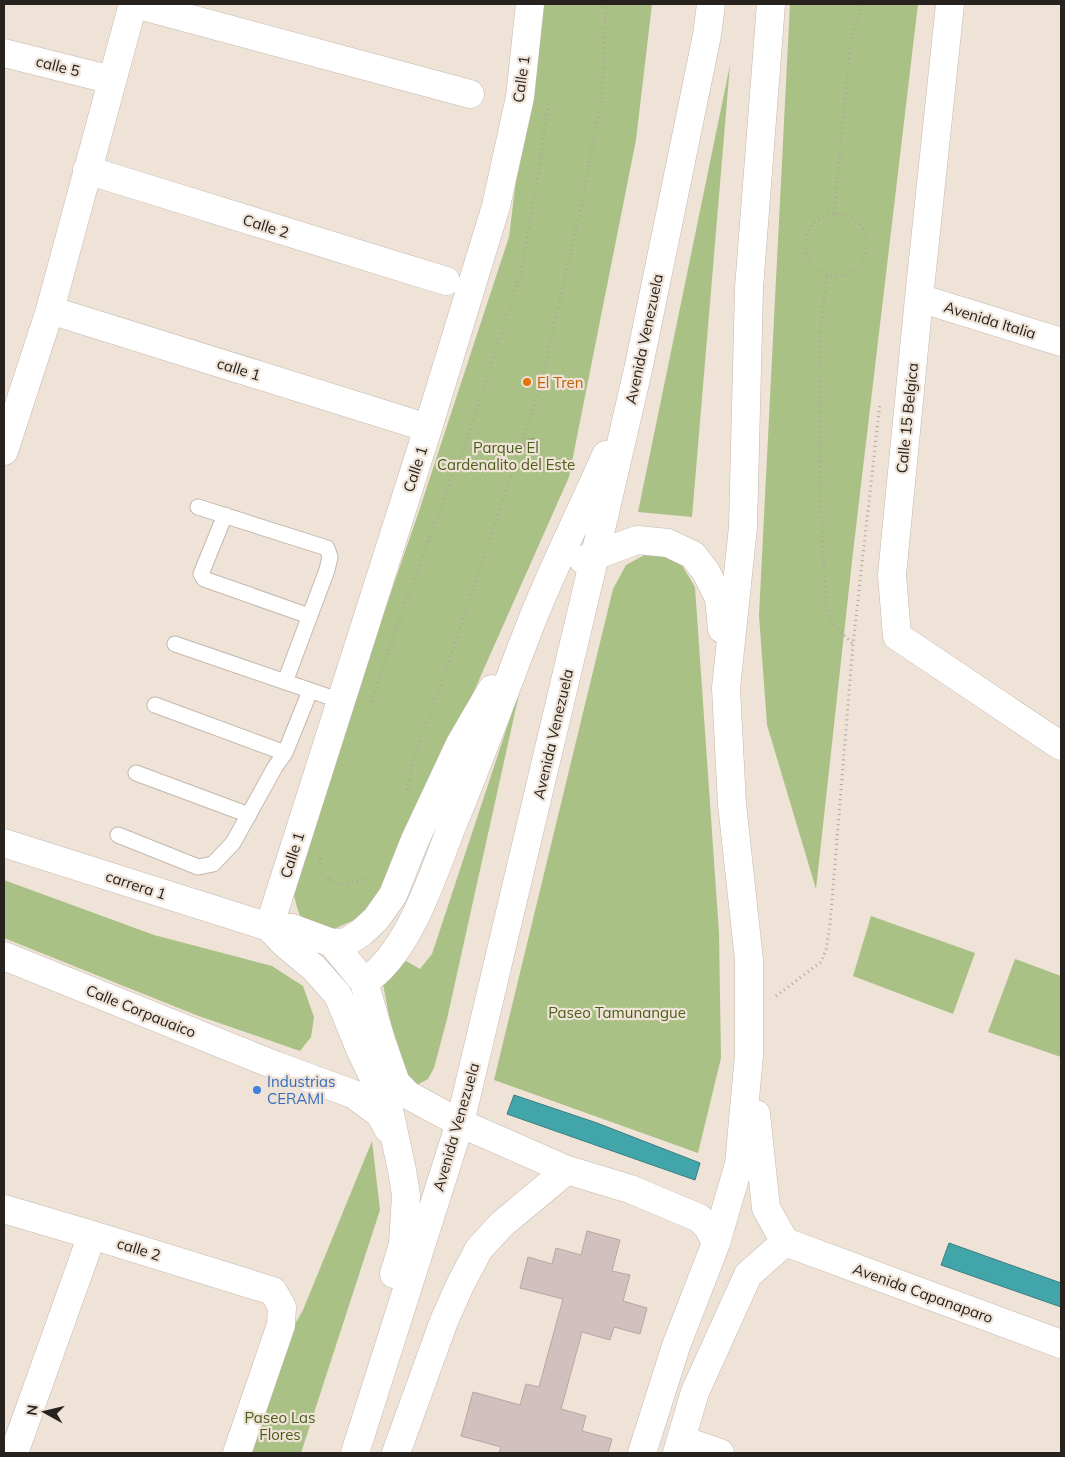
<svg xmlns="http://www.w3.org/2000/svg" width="1065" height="1457" font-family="Mulish,sans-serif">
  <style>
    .green { fill: #aac185 }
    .water { fill: #42a5aa; stroke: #3a7e80 }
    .building { fill: #d1c0be; stroke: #b7a6a4 }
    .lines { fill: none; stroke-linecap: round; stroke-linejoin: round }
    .service-casing { stroke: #c4b8ae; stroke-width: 17 }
    .minor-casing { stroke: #c4b8ae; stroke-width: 29 }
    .primary-casing { stroke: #c4b8ae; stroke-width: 29 }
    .path { stroke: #afa59c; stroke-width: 3; stroke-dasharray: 1 4; stroke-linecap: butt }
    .service { stroke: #fff; stroke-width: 15 }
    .minor { stroke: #fff; stroke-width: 28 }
    .primary { stroke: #fff; stroke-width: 28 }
    .tree { fill: #949a70 }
    .food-dot { fill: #e8710a; stroke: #efe2d7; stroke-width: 2 }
    .shop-dot { fill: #3f7fe0; stroke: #efe2d7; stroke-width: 2 }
    .labels { text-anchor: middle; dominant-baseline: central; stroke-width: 4.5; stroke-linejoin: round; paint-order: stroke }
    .street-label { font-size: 15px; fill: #27221e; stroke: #efe2d7 }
    .food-label { font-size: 15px; fill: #c56008; stroke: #efe2d7; text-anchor: start }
    .park-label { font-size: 15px; fill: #4a5f1b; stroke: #efe2d7 }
    .shop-label { font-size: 15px; fill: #366cbe; stroke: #efe2d7; text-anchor: start }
  </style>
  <rect width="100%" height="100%" fill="#efe2d7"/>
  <path class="green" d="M538 4H652L636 140 569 477 384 894 356 919 330 931C299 923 300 920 293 891L357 691 418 514 509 237Z
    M790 4H918L852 561 816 889 767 725 759 615Z
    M730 65 692 517 638 512Z
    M652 551 677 557 695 587 719 933 721 1058 698 1153 494 1080 613 589 626 565Z
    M521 685 447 1019 434 1068 428 1079 417 1085 399 1069 383 984 406 961 420 969 432 954Z
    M4 880 154 935 272 966 303 986 314 1017 311 1037 300 1051 196 1015 4 938Z
    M871 916 975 953 953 1014 853 976Z
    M1015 959 1061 976V1057L988 1032Z
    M372 1141 380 1210 301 1453H241L275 1359 303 1310Z"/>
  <path class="water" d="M514 1095 597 1123 700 1163 695 1180 507 1114Z
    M949 1243 1061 1283V1307L941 1265Z"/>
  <path class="building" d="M587 1231 620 1240 612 1271 630 1275 623 1301 647 1308 640 1334 614 1327 610 1340 582 1332 561 1409 586 1416 582 1431 612 1439 608 1453H499L501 1447 461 1436 473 1392 520 1405 526 1384 539 1387 563 1299 520 1288 528 1257 552 1264 556 1248 581 1255Z"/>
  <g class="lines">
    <g class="service-casing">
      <path id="service" d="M198 507 327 548 330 557 327 570 285 682
        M225 515 201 574 204 579 309 616
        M175 644 341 701
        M155 705 285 753
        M136 773 249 815
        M118 835 198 867 213 864 233 843 275 767 285 753 310 691"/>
    </g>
    <g class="minor-casing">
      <path id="minor" d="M135 4 470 94
        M950 4 919 298 892 575 897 636 1061 746
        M4 53 112 80
        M87 170 446 281
        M919 298 1061 342
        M50 310 428 428
        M4 451 50 310 133 4
        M4 843 269 927 428 428 496 206 520 97 530 4
        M4 956 277 1066
        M4 1209 92 1235 273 1291 282 1307 281 1325 237 1453
        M682 1440 720 1453
        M14 1453 92 1235
        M677 1453 695 1392 748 1275 785 1242 1061 1344"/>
    </g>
    <g class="primary-casing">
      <path id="primary" d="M583 560 637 540 668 543 693 555 706 572 719 598 722 629
        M269 927 292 928 332 943 364 982 381 1040 396 1083 408 1095 460 1123 567 1170 630 1189 699 1218 708 1227 716 1243
        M269 927 284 943 314 968 338 995 360 1049 389 1110 402 1170 406 1195 403 1244 394 1274
        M332 943 347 942 362 932 376 919 393 895 415 840 460 744 492 689
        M364 982C409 954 433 874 452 826 481 757 506 687 533 618 555 563 582 510 606 455
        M277 1066 353 1094 380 1114 388 1129
        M756 1114 766 1208 785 1242
        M355 1453 460 1123 595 555 638 370 707 35 711 4
        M396 1453 444 1321 460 1285 479 1249 502 1224 567 1170
        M642 1453 676 1346 716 1243 739 1164 749 1055V960L732 804 726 688 743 527 749 288 771 4"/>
    </g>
    <path class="path" d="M834 213 851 41 858 16 863 4
      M805 245a31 31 0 1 1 62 0a31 31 0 1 1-62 0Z
      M828 277 823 305 819 347 820 490 826 607 834 625 853 644
      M370 707 407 598 467 438 521 272 539 170 548 104
      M407 790 415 754 442 682 475 585 541 382 580 212 602 98 606 4
      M320 858 321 874 340 885 361 881 371 876
      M776 996 821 962 826 950 830 924 853 644 880 403"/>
    <use href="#service" class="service"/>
    <use href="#minor" class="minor"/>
    <use href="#primary" class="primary"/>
  </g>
  <circle class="tree" cx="532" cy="446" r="8"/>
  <circle class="food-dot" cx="527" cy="382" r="5"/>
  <circle class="shop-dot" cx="257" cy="1090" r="5"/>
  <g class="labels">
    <g class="street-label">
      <text transform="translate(58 66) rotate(14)">calle 5</text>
      <text transform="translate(521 79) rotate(-82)">Calle 1</text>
      <text transform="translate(266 226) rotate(17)">Calle 2</text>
      <text transform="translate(990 320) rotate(17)">Avenida Italia</text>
      <text transform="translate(644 339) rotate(-78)">Avenida Venezuela</text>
      <text transform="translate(239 369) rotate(17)">calle 1</text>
      <text transform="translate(907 418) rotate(-84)">Calle 15 Belgica</text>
      <text transform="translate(415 469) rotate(-72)">Calle 1</text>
      <text transform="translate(553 734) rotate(-77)">Avenida Venezuela</text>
      <text transform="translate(292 855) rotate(-72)">Calle 1</text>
      <text transform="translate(136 885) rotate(18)">carrera 1</text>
      <text transform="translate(141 1011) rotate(22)">Calle Corpauaico</text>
      <text transform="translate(456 1127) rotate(-74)">Avenida Venezuela</text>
      <text transform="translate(139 1249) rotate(17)">calle 2</text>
      <text transform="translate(923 1293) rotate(20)">Avenida Capanaparo</text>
    </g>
    <g class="food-label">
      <text x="537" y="382">El Tren</text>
    </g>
    <g class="park-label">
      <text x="506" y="447">Parque El<tspan x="506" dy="17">Cardenalito del Este</tspan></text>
      <text x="617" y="1012">Paseo Tamunangue</text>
      <text x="280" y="1417">Paseo Las<tspan x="280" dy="17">Flores</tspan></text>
    </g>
    <g class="shop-label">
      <text x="267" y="1081">Industrias<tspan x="267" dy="17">CERAMI</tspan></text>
    </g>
  </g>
  <rect width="1065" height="1457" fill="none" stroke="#27221e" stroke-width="10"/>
  <g transform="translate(45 1412) rotate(278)" stroke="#efe2d7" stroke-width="4" paint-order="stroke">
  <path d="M0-4L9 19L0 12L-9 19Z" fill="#27221e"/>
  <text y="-8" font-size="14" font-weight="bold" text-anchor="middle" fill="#27221e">N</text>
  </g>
</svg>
